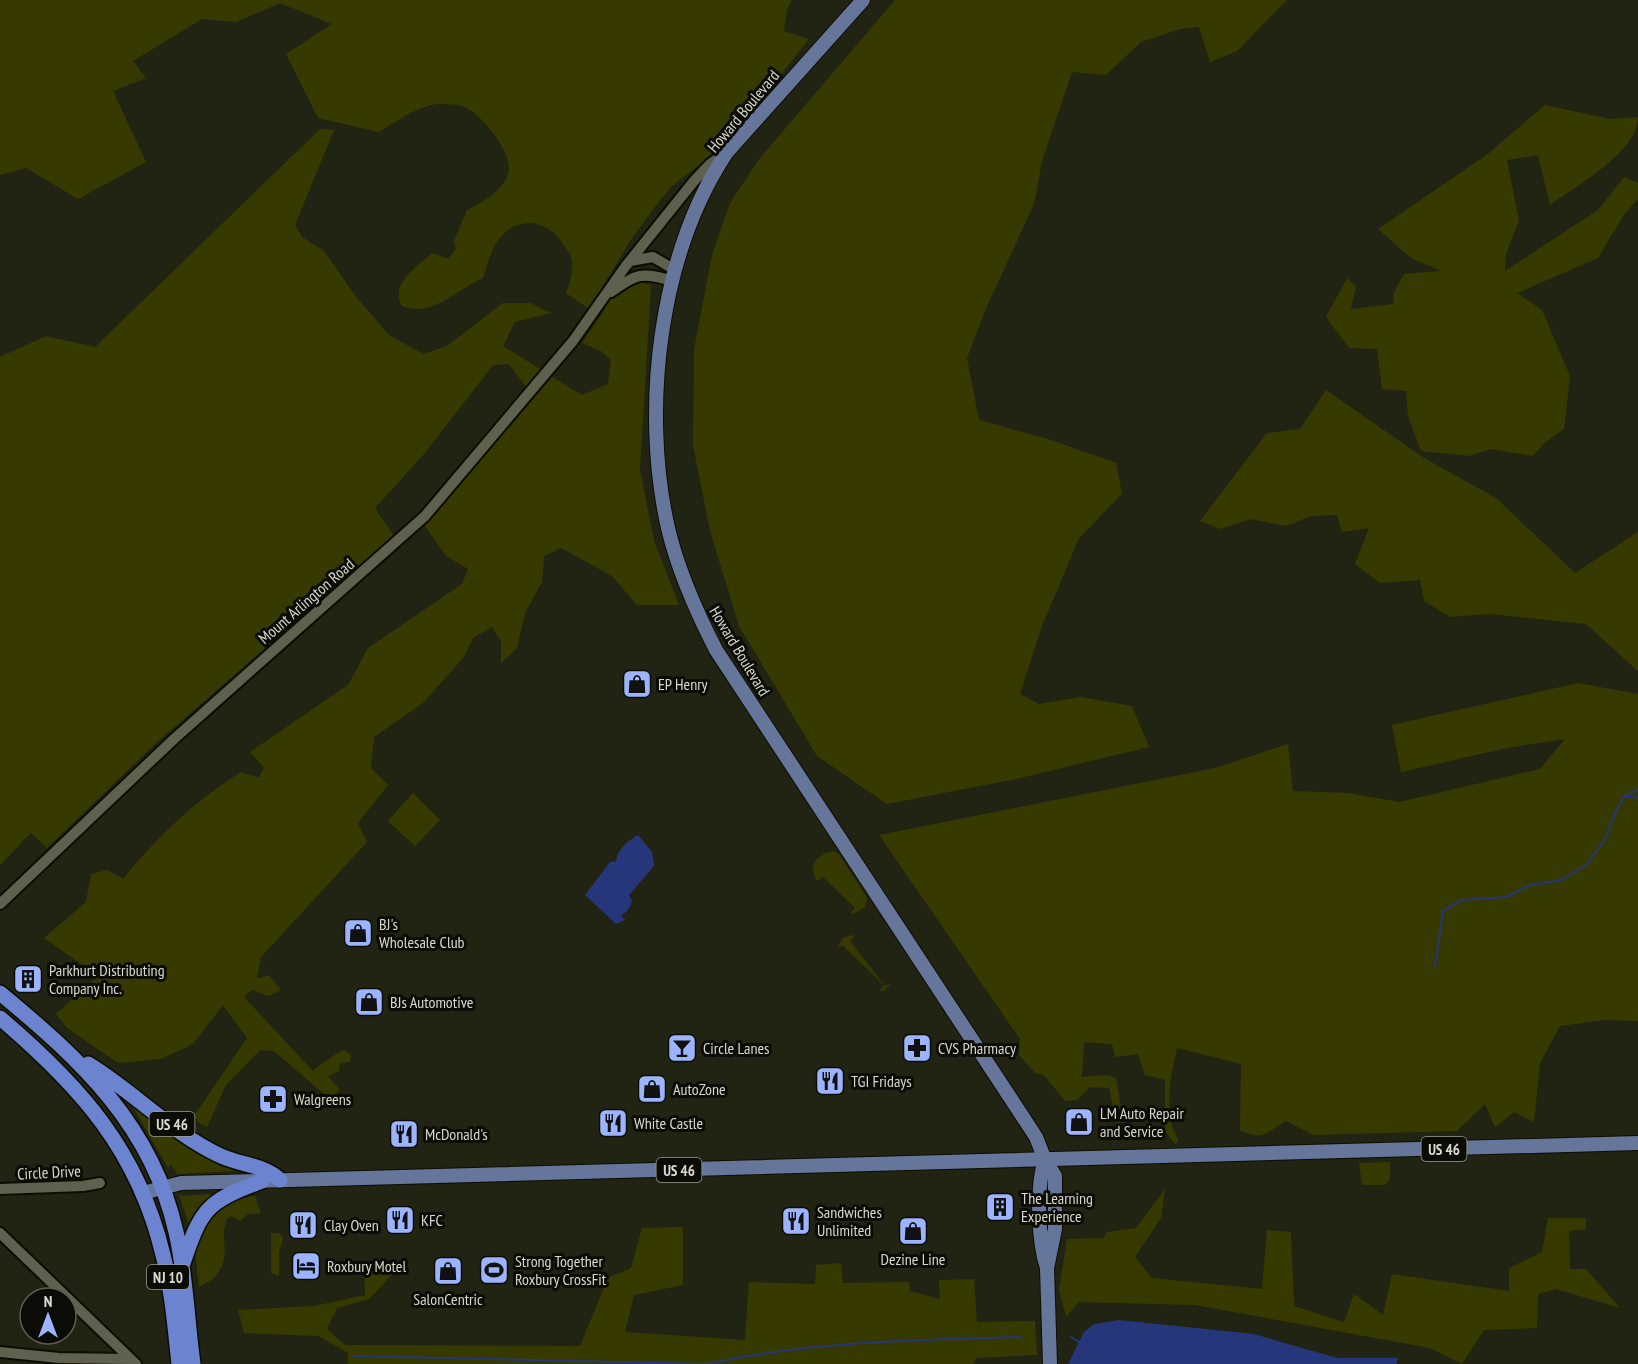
<svg xmlns="http://www.w3.org/2000/svg" width="1638" height="1364" font-family="'PT Sans Narrow',sans-serif">
  <style>
    .green { fill: #373a00 }
    .water { fill: #26367a }
    .lines { fill: none; stroke-linecap: round; stroke-linejoin: round }
    .stream { stroke: #26367a; stroke-width: 2 }
    .minor-casing { stroke: #0c0d01; stroke-width: 14 }
    .major-casing { stroke: #0c0d01; stroke-width: 16 }
    .highway-casing { stroke: #0c0d01; stroke-width: 18 }
    .minor { stroke: #5e614e; stroke-width: 10 }
    .major { stroke: #66769b; stroke-width: 14 }
    .highway { stroke: #6c84cf; stroke-width: 15 }
    .labels { text-anchor: middle; dominant-baseline: central; stroke-width: 6; stroke-linejoin: round; paint-order: stroke }
    .shield { fill: #0c0c06; stroke: #9b9c93; stroke-width: 1.5 }
    .shield-label { font-size: 15px; font-weight: bold; fill: #d8dacf }
    .street-label { font-size: 16px; fill: #d8dacf; stroke: #0c0c06 }
    .poi-label { font-size: 16px; fill: #d8dacf; stroke: #0c0c06; text-anchor: start }
  </style>
  <rect width="100%" height="100%" fill="#222413"/>
  <path class="green" d="M0 0H792L787 9 784 31 809 39 741 125 702 163 673 185 657 204 630 241 589 309 566 293C570 283 573 273 572 261 572 256 567 250 564 245 547 219 519 215 499 239 491 248 487 267 483 278 456 290 432 318 402 306 389 284 418 266 432 253L448 259 456 249 454 241 467 210C481 203 503 191 508 174 514 153 483 116 465 107 459 104 444 104 438 104 417 106 396 122 379 132L318 118 286 54 332 24 280 3 236 22 202 19 133 61 146 78 113 91 146 162 78 199 26 168 0 175Z
    M895 0H1287L1237 51 1210 62 1199 27 1180 29 1141 42 1106 75 1072 72 1042 161 1034 204 985 311 967 358 979 420 1048 439 1116 463 1122 494 1079 538 1042 626 1020 694 1039 704 1081 697 1132 706 1149 747 1016 779 887 804 817 756 739 626 710 531 693 445 694 349 712 255 730 203 760 158Z
    M1545 105 1610 119 1638 117C1638 152 1576 186 1550 205L1538 155 1507 160 1519 220 1506 254 1505 271 1598 210 1624 177 1638 183V199L1623 216 1598 258 1517 293 1542 310 1570 376 1564 429 1544 443 1533 456 1491 449 1469 456 1421 451 1408 416 1406 391 1382 389 1377 349 1349 348 1326 317 1347 278 1356 287 1351 309 1393 304 1394 292 1404 274 1441 271 1411 258 1378 229 1488 154Z
    M320 129 334 130 295 225 302 237 324 251 357 298 390 336 424 354 447 346 503 303H530L551 313 515 322 503 346 540 369 528 389 509 364 493 365 424 454 375 508 394 536 157 742 47 848 31 833 0 865V357L46 336 95 347Z
    M636 281 651 285 640 469 654 541 679 605H637L612 576 561 548 544 556 542 582 525 613 517 648 501 663V642L492 627 473 638 464 657 423 703 374 737 371 768 388 785 358 823 367 842 261 957 257 979 269 975 281 990 269 996 252 990 244 997 313 1071C321 1064 336 1053 345 1050L351 1055 350 1062 340 1063 339 1071 328 1076 340 1090 330 1099 274 1051 260 1050 226 1085 207 1127 199 1123 194 1116 247 1038 223 1005 193 1044 161 1059 118 1063 67 1028 56 1014 98 976 44 938 86 902 91 874 107 870 123 879C157 837 196 800 241 772L259 778 264 768 250 752 348 685 368 648 462 584 468 569 446 556 424 525 552 377 582 395 608 384 611 360 601 351 582 343 604 311 607 299Z
    M1326 390 1424 458 1496 498 1575 573 1638 532V671L1586 624 1489 614 1450 617 1424 601 1420 580 1380 583 1355 564 1369 528 1342 532 1337 515 1311 516 1286 526 1250 519 1220 529 1200 521 1267 433 1300 429Z
    M1578 683 1638 694V1021L1604 1020 1560 1026 1540 1063 1534 1122 1514 1112 1495 1127 1485 1104 1457 1131 1313 1135 1286 1121C1266 1133 1262 1141 1240 1130L1241 1064 1177 1048C1171 1074 1162 1117 1179 1140L1175 1144 1165 1131V1080L1145 1075 1138 1054 1115 1057 1112 1044 1084 1042 1082 1077 1108 1075 1116 1078 1121 1108 1122 1136H1118L1109 1088 1090 1087 1077 1100 1065 1101 1044 1075 1035 1073 1019 1055 1020 1039 879 835 1215 768 1288 744 1293 791 1348 793 1399 802 1540 769 1565 739 1507 748 1401 772 1392 725Z
    M413 793 440 820 415 846 388 821Z
    M833 851 839 854 867 898 865 907 853 914 851 913 855 908 823 877 817 881C807 867 817 854 833 851Z
    M851 935 855 936 850 941 885 986 891 983 884 991 880 990 884 985 842 945 837 949 842 939Z
    M137 1105 234 1168V1171L177 1174 171 1165 168 1166 170 1169 168 1168 133 1107Z
    M1390 1162V1179L1385 1185H1362L1359 1163Z
    M1165 1189 1161 1218 1135 1257 1152 1278 1262 1289 1267 1230 1291 1232 1294 1306 1344 1322 1354 1294 1383 1315 1392 1274 1509 1291V1268L1542 1252 1548 1218H1586V1229L1569 1231 1570 1269H1586L1620 1308 1556 1289 1538 1294 1537 1328 1484 1330 1462 1364 1430 1348 1195 1305 1079 1302 1066 1317 1059 1290 1067 1239 1104 1238 1107 1232 1136 1228Z
    M181 1194 182 1196 209 1194 213 1197 189 1225 179 1195Z
    M255 1196 261 1213 248 1214 240 1221 232 1216 227 1219C218 1242 234 1255 214 1278 210 1283 203 1282 199 1288L195 1250 212 1210 237 1199Z
    M683 1227V1285L634 1295 625 1332 745 1340 749 1282 815 1284 816 1265 841 1263 843 1283 909 1282 910 1291 940 1299 939 1280 974 1279 977 1322 1035 1321 1037 1355 976 1358 973 1364H348V1353L318 1336 244 1333 238 1310 314 1306 365 1295 364 1262H404L369 1299 337 1308 327 1329 345 1345 580 1346 608 1278 631 1268 642 1228Z
    M271 1233H279L283 1238 279 1252V1276L271 1273Z"/>
  <path class="water" d="M638 835 652 852 654 866 629 895 632 901 628 910 621 916 625 920 616 924 585 895 610 862 616 861C618 848 628 841 638 835Z
    M1119 1320 1254 1334 1337 1358H1398L1396 1364H1068L1084 1332 1094 1324Z"/>
  <g class="lines">
    <path class="stream" d="M1625 796 1638 789
      M1435 967 1443 910 1462 900 1506 897 1531 885 1561 880 1587 864 1605 839 1617 809 1625 796 1638 798
      M1071 1337 1079 1342
      M354 1356 707 1364C810 1341 915 1340 1020 1337"/>
    <g class="minor-casing">
      <path id="minor" d="M630 261 653 257 675 270
        M611 292C637 273 642 272 673 281
        M0 904 174 739 425 516 573 341 625 267 694 181 710 164 724 154
        M0 1189 83 1186 100 1183
        M0 1233 136 1364
        M0 1352 59 1358 130 1359"/>
    </g>
    <g class="major-casing">
      <path id="major" d="M863 0 727 152C659 254 641 409 668 528 678 571 696 611 716 650L1036 1137 1045 1160 1055 1176V1229L1047 1268
        M1045 1160C1036 1187 1038 1241 1047 1268L1050 1364
        M143 1193 181 1183 1638 1143"/>
    </g>
    <g class="highway-casing">
      <path id="highway" d="M0 993C81 1060 152 1125 176 1232 186 1275 187 1320 193 1364
        M0 1018C80 1086 138 1150 163 1255 172 1290 175 1328 179 1364
        M88 1064C134 1092 173 1134 221 1156 240 1165 265 1165 280 1180
        M183 1263C202 1207 207 1202 262 1181"/>
    </g>
    <use href="#minor" class="minor"/>
    <use href="#major" class="major"/>
    <use href="#highway" class="highway"/>
  </g>
  <defs>
    <g id="shop-square" transform="scale(1.5)"><rect x="-9" y="-9" width="18" height="18" rx="4" fill="#9cb4fd" stroke="#0c0c06"/><path d="M-5-2.5h2.3a2.7 3.5 0 0 1 5.4 0H5L5.5 6h-11ZM-1.5-2.5h3a1.5 2.3 0 0 0-3 0Z" fill="#111"/></g>
    <g id="building-square" transform="scale(1.5)"><rect x="-9" y="-9" width="18" height="18" rx="4" fill="#9cb4fd" stroke="#0c0c06"/><path d="M-4-6H4V6H1V3H-1V6H-4ZM-2.5-4.3h1.7v1.8h-1.7ZM.8-4.3h1.7v1.8H.8ZM-2.5-1h1.7V.8h-1.7ZM.8-1h1.7V.8H.8Z" fill="#111"/></g>
    <g id="bar-square" transform="scale(1.5)"><rect x="-9" y="-9" width="18" height="18" rx="4" fill="#9cb4fd" stroke="#0c0c06"/><path d="M-6-5H6L.8 .8V4.5H3.5V6h-7V4.5H-.8V.8Z" fill="#111"/></g>
    <g id="pharmacy-square" transform="scale(1.5)"><rect x="-9" y="-9" width="18" height="18" rx="4" fill="#9cb4fd" stroke="#0c0c06"/><path d="M-2-6h4v4h4v4h-4v4h-4v-4h-4v-4h4Z" fill="#111"/></g>
    <g id="restaurant-square" transform="scale(1.5)"><rect x="-9" y="-9" width="18" height="18" rx="4" fill="#9cb4fd" stroke="#0c0c06"/><path d="M-5-6h1v4h1v-4h1v4h1v-4h1v5L-1.5 .5V6h-2V.5L-5-1ZM5-6V6H3V1.5H1.5Q1.5-4 5-6Z" fill="#111"/></g>
    <g id="hotel-square" transform="scale(1.5)"><rect x="-9" y="-9" width="18" height="18" rx="4" fill="#9cb4fd" stroke="#0c0c06"/><path d="M-6-4.5h1.5V1H6V5H4.5V3h-9V5H-6ZM-4 0a1.8 1.8 0 1 1 3.6 0ZM.5 0V-2.5h3Q6-2.5 6 0Z" fill="#111"/></g>
    <g id="stadium-square" transform="scale(1.5)"><rect x="-9" y="-9" width="18" height="18" rx="4" fill="#9cb4fd" stroke="#0c0c06"/><path d="M0-5a6.5 5 0 1 0 0 10a6.5 5 0 1 0 0-10ZM-3.5-1.8h7v3.6h-7Z" fill="#111"/></g>
  </defs>
  <g fill-rule="evenodd">
    <use href="#shop-square" x="637" y="684"/>
    <use href="#shop-square" x="358" y="933"/>
    <use href="#building-square" x="28" y="979"/>
    <use href="#shop-square" x="369" y="1002"/>
    <use href="#bar-square" x="682" y="1048"/>
    <use href="#pharmacy-square" x="917" y="1048"/>
    <use href="#restaurant-square" x="830" y="1081"/>
    <use href="#shop-square" x="652" y="1089"/>
    <use href="#pharmacy-square" x="273" y="1099"/>
    <use href="#shop-square" x="1079" y="1122"/>
    <use href="#restaurant-square" x="613" y="1123"/>
    <use href="#restaurant-square" x="404" y="1134"/>
    <use href="#building-square" x="1000" y="1207"/>
    <use href="#restaurant-square" x="400" y="1220"/>
    <use href="#restaurant-square" x="796" y="1221"/>
    <use href="#restaurant-square" x="303" y="1225"/>
    <use href="#shop-square" x="913" y="1231"/>
    <use href="#hotel-square" x="306" y="1266"/>
    <use href="#stadium-square" x="494" y="1270"/>
    <use href="#shop-square" x="448" y="1271"/>
  </g>
  <g class="labels">
    <g class="shield">
      <rect x="149.5" y="1112" width="45" height="24" rx="4.5"/>
      <rect x="1421.5" y="1137" width="45" height="24" rx="4.5"/>
      <rect x="656.5" y="1158" width="45" height="24" rx="4.5"/>
      <rect x="147" y="1265" width="42" height="24" rx="4.5"/>
    </g>
    <g class="shield-label">
      <text x="172" y="1124">US 46</text>
      <text x="1444" y="1149">US 46</text>
      <text x="679" y="1170">US 46</text>
      <text x="168" y="1277">NJ 10</text>
    </g>
    <g class="street-label">
      <text transform="translate(743 111) rotate(-50)">Howard Boulevard</text>
      <text transform="translate(306 601) rotate(-41)">Mount Arlington Road</text>
      <text transform="translate(740 651) rotate(59)">Howard Boulevard</text>
      <text transform="translate(49 1172) rotate(-3)">Circle Drive</text>
    </g>
    <g class="poi-label">
      <text x="658" y="684">EP Henry</text>
      <text x="379" y="924">BJ's<tspan x="379" dy="18">Wholesale Club</tspan></text>
      <text x="49" y="970">Parkhurt Distributing<tspan x="49" dy="18">Company Inc.</tspan></text>
      <text x="390" y="1002">BJs Automotive</text>
      <text x="703" y="1048">Circle Lanes</text>
      <text x="938" y="1048">CVS Pharmacy</text>
      <text x="851" y="1081">TGI Fridays</text>
      <text x="673" y="1089">AutoZone</text>
      <text x="294" y="1099">Walgreens</text>
      <text x="1100" y="1113">LM Auto Repair<tspan x="1100" dy="18">and Service</tspan></text>
      <text x="634" y="1123">White Castle</text>
      <text x="425" y="1134">McDonald's</text>
      <text x="1021" y="1198">The Learning<tspan x="1021" dy="18">Experience</tspan></text>
      <text x="817" y="1212">Sandwiches<tspan x="817" dy="18">Unlimited</tspan></text>
      <text x="421" y="1220">KFC</text>
      <text x="324" y="1225">Clay Oven</text>
      <text x="913" y="1259" text-anchor="middle">Dezine Line</text>
      <text x="515" y="1261">Strong Together<tspan x="515" dy="18">Roxbury CrossFit</tspan></text>
      <text x="327" y="1266">Roxbury Motel</text>
      <text x="448" y="1299" text-anchor="middle">SalonCentric</text>
    </g>
  </g>
  <g transform="translate(48 1316)"><circle r="28" fill="#0c0c06" stroke="#5e5e56" stroke-width="1.5"/>
  <path d="M0-4.5L10 22L0 15L-10 22Z" fill="#9cb4fd"/>
  <text y="-9" font-size="16" font-weight="bold" text-anchor="middle" fill="#d8dacf">N</text>
  </g>
</svg>
